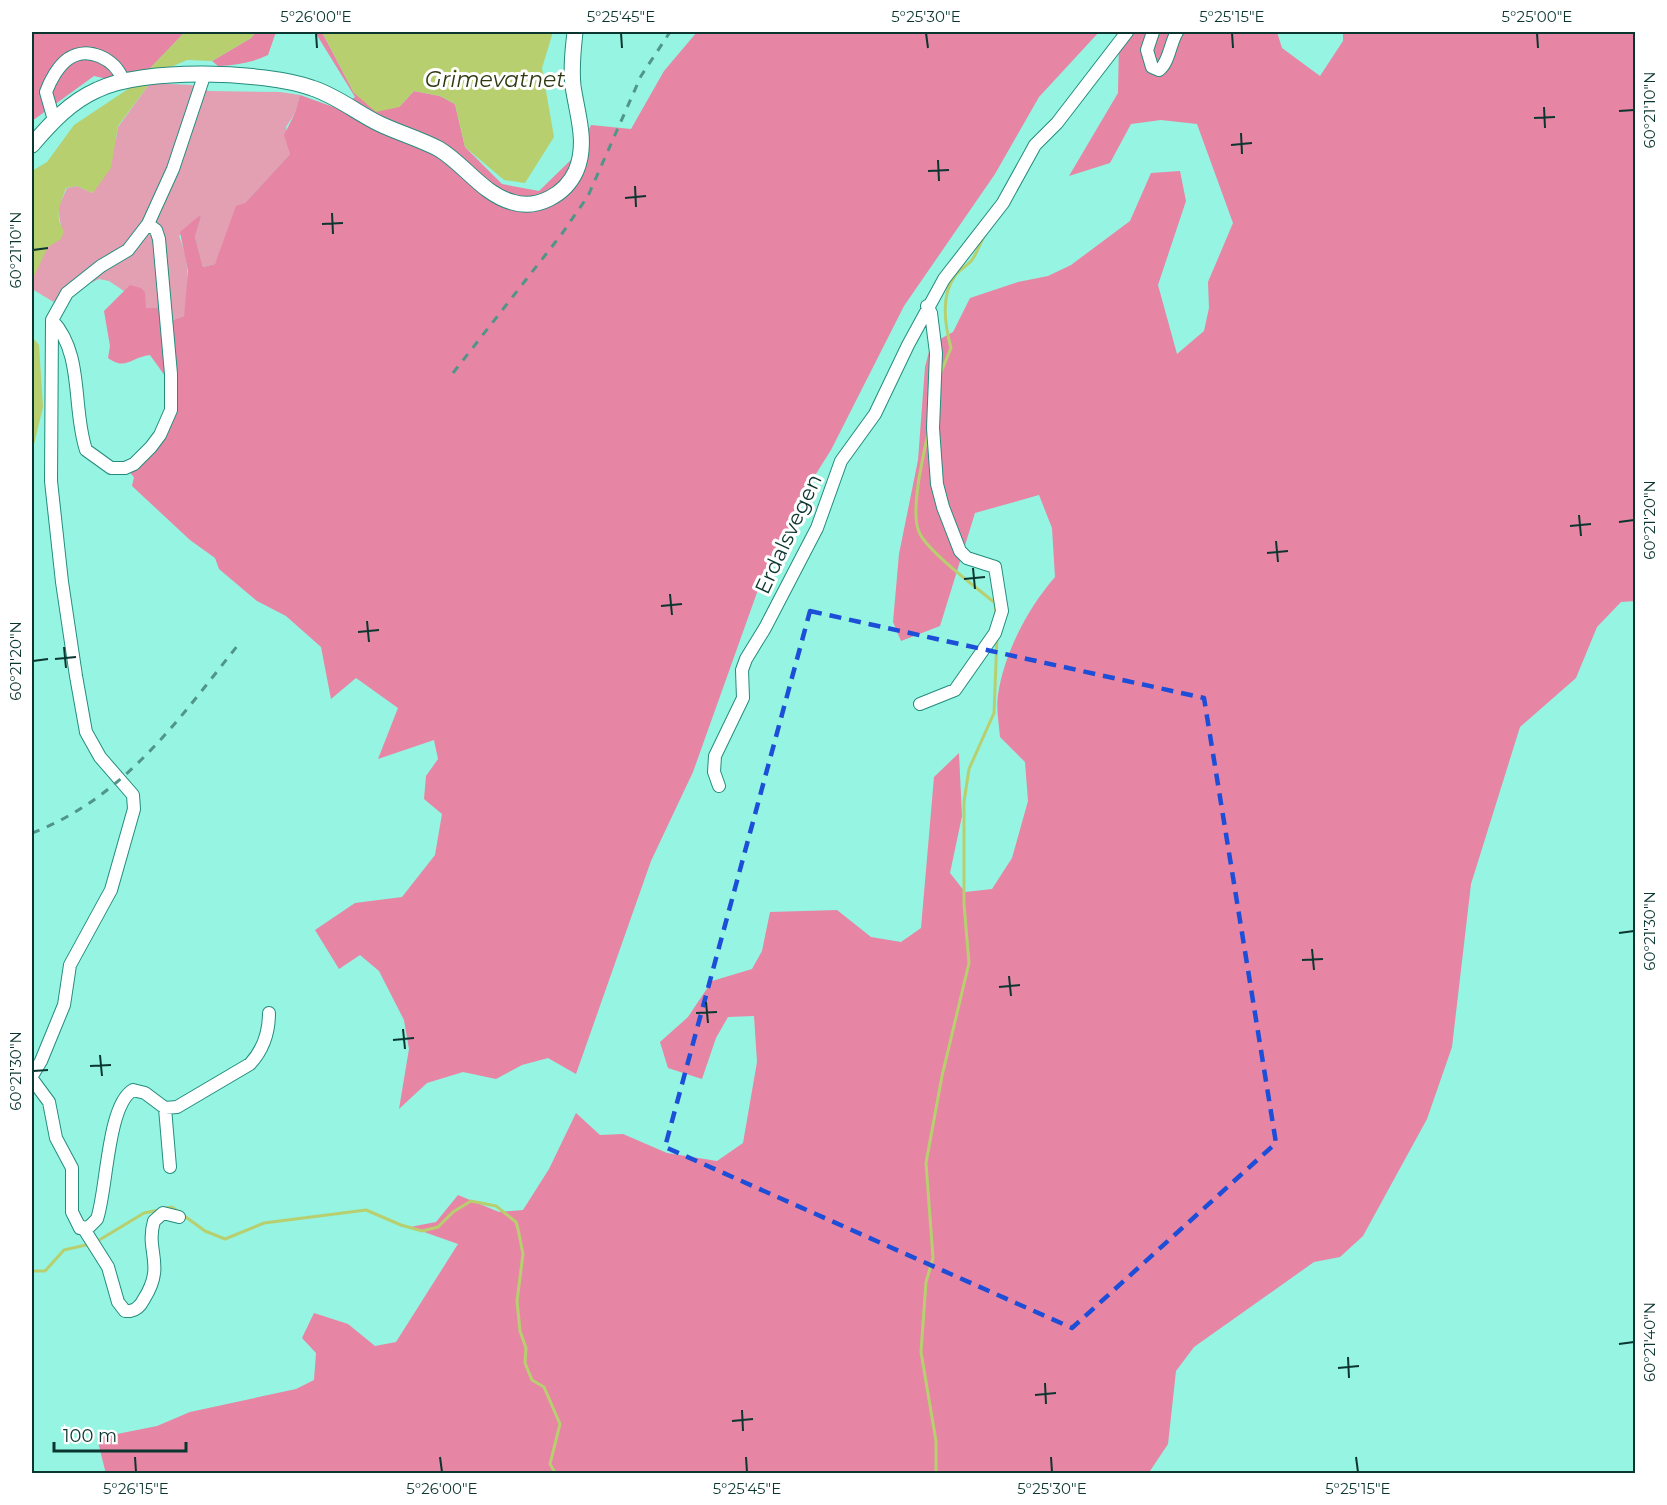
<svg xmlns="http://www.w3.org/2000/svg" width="1667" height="1505" font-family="Montserrat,sans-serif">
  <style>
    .green { fill: #e3a0b3 }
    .forest { fill: #e785a4 }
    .water { fill: #b8cf70 }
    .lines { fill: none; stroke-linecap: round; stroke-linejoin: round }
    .stream { stroke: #b8cf70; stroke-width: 3 }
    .minor-casing { stroke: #248c7d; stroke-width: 14 }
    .major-casing { stroke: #248c7d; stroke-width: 17 }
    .minor { stroke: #fff; stroke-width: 12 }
    .major { stroke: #fff; stroke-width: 15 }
    .rail { stroke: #509588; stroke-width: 3; stroke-dasharray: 8 8; stroke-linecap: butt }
    .marked { fill: none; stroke: #1d4ed8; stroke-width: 4.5; stroke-dasharray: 12 8; stroke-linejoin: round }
    .ticks { fill: none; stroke: #0b362f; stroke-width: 2 }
    .labels { text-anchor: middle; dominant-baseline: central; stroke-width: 6; stroke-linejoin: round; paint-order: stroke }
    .street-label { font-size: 21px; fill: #0b362f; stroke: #fff }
    .water-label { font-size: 22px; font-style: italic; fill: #303911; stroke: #fff }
    .neatline { fill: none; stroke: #0b362f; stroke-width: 2 }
    .ticks-label { font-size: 15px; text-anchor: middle; fill: #0b362f }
  </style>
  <rect width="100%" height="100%" fill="#95f4e2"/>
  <path class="green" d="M150 83 191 85 209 91 280 92 300 95 295 113 286 127 290 154 245 203 215 264 203 267 195 237 201 217 179 236C190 262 189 288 184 316L171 321 145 308V292L127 289 124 291 109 281 99 279 91 283 88 279 62 307 32 289C31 273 42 247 57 241L61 227 58 208 67 188 77 186 93 193 116 139 118 127Z"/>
  <path class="forest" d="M32 32H185L134 85 94 76 32 121Z
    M256 32H276L268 55C252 63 235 65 218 66L212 61 251 38Z
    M315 32 323 34 354 93 399 107 414 91 440 96 455 104 465 147 502 184 539 191 577 154 591 125 631 129 664 71 697 32H1099L1039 97 995 174 904 306 831 450 802 496 779 559 759 587 693 772 651 861 576 1074 548 1058 522 1065 496 1079 463 1072 427 1083 399 1109 409 1049 404 1020 379 971 360 955 339 969 315 930 355 903 402 897 435 855 442 814 424 799 426 776 438 759 434 740 378 759 398 708 356 678 331 699 321 647 286 616 257 601 219 569 215 558 190 540 132 486 134 477 131 474 132 469 144 459 175 390 150 355C131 357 126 371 108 358L110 346 104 311 130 285 141 288 145 292 146 308H158L171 321 184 316 188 271 180 232 199 216 201 217 195 237 203 267 215 264 236 206 245 203 290 154 284 135 295 113 300 95 339 109 355 97Z
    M1115 32H1277L1282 48 1320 76 1343 41V32H1635V601L1621 602 1597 627 1576 678 1520 727 1471 884 1452 1047 1427 1119 1363 1236 1340 1257 1314 1262 1194 1347 1176 1371 1168 1444 1148 1474H106L97 1438 157 1426 190 1412 296 1389 314 1380 316 1353 302 1338 314 1313 348 1324 375 1346 396 1342 458 1244 410 1227 436 1222 458 1195 499 1212 523 1210 549 1169 576 1113 600 1135 623 1134 667 1153 717 1161 743 1143 757 1062 754 1016 728 1017 716 1038 702 1079 668 1068 660 1042 688 1017 712 981 752 969 762 951 770 912 837 910 871 937 901 942 921 928 934 777 959 753 962 816 950 873 965 892 992 889 1012 858 1028 801 1025 762 1000 737C999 724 996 708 998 695 1004 653 1028 608 1055 577L1052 528 1039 495 975 513 940 626 901 641 893 622 899 554 918 460 925 367 931 344 953 332 970 298 1018 282 1048 276 1071 265 1130 221 1151 173 1180 171 1186 201 1158 285 1177 354 1204 331 1209 308 1208 282 1233 223 1197 124 1161 120 1131 124 1110 163 1069 176 1118 93 1119 39Z"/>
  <path class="water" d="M185 32H256L251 38 212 61 187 60 164 70 150 83 118 126 111 168 93 193 77 186 66 188C60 204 54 217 64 231L61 239 48 247 32 280V171L47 162 74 125 134 85Z
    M322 32H553L542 68 554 137 525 183 504 180 465 147 455 104 440 96 414 91 399 107 376 112 354 93Z
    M32 337 39 345 43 407 32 453Z"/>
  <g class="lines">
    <path class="stream" d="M941 372 951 348C945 326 940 296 955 276 959 270 967 266 972 260 977 253 980 243 985 235
      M928 434C923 457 909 515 920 534 930 553 977 588 995 603L996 615
      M165 1208 172 1207 205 1231 225 1239 264 1223 366 1210 401 1225 422 1231 438 1227 453 1212 471 1201 496 1206 516 1222 518 1229 523 1254 517 1301 520 1331 526 1348 525 1363 532 1380 544 1387 560 1424 550 1464 556 1474
      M96 1242 144 1213 159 1210
      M32 1271H45L64 1250 90 1244
      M936 1474V1441L921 1352 926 1282 933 1258 926 1163 942 1076 969 963 964 904V802L969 769 994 713 997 637"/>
    <g class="minor-casing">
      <path id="minor" d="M1153 32 1147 50 1152 67 1159 70C1169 63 1170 43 1177 32
        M54 120 46 92C50 81 58 66 68 59 88 45 115 59 123 80
        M52 320C84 354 72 408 86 450L111 468H125L134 464 151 447 160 435 171 410V374L159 239 156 230 148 224
        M920 704 955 690 995 633 1002 611 995 567 967 558 960 551 943 507 937 484 933 428 936 353 931 313 927 306
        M719 786 714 772 715 756 743 698 742 670 746 659 765 628 817 528 841 461 875 414 908 345 944 279 1003 203 1035 145 1057 123 1127 32
        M32 1076 41 1061 64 1005 70 965 111 890 134 809 133 795 100 757 86 732 76 676 62 582 51 481 52 320 67 293 101 266 128 250 148 224 173 169 204 76
        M32 1079 49 1102 56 1138 72 1168V1212L80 1228 89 1227 97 1219C107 1191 107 1105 133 1090L145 1093 165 1108 170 1167
        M165 1108 177 1107 250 1064C263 1050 269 1032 269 1013
        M84 1229 108 1267 118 1302 125 1311H130C137 1310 141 1305 144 1299 166 1264 145 1252 154 1221L163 1213 179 1217"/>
    </g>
    <g class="major-casing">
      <path id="major" d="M32 145C51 123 70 102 97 90 143 67 264 71 312 88 337 96 357 113 380 124 399 133 420 139 439 149 464 164 483 194 512 202 537 210 565 195 576 171 588 143 577 114 573 86 571 67 573 50 575 32"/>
    </g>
    <use href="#minor" class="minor"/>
    <use href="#major" class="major"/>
    <path class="rail" d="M453 373 561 235 588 196 641 76 670 32
      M32 833C124 798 179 719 238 645"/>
  </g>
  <path class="marked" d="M810 611 1204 698 1276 1143 1072 1328 665 1147Z"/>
  <path class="ticks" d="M316 33 317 48M621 33 622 48M926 33 928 48M1232 33 1233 48M1537 33 1538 48M1544 107 1545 128M1619 111 1634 110M1534 118 1555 117M1241 133 1242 154M1231 145 1252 143M938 160 939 181M928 171 949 170M635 186 636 207M625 198 646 196M332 213 333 234M322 224 343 223M33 250 48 248M1579 515 1581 536M1619 522 1634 520M1570 526 1591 524M1276 541 1278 562M1267 553 1288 551M973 568 975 589M964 579 985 577M670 594 672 615M661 606 682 604M367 621 369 642M358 632 379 630M64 647 66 668M55 659 76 657M33 661 48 659M1619 933 1634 931M1312 949 1314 970M1302 960 1323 959M1009 976 1011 996M999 987 1020 985M706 1002 708 1023M696 1013 717 1012M403 1029 405 1049M393 1040 414 1038M100 1055 102 1076M90 1066 111 1065M33 1071 48 1070M1619 1344 1634 1342M1348 1357 1349 1378M1338 1368 1359 1366M1045 1383 1046 1404M1035 1395 1056 1393M742 1410 743 1431M732 1421 753 1419M135 1457 136 1472M440 1457 442 1472M746 1457 747 1472M1051 1457 1052 1472M1356 1457 1358 1472"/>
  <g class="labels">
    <g class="street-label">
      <text transform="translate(788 534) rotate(-65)">Erdalsvegen</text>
    </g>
    <g class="water-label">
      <text x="495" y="79">Grimevatnet</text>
    </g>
  </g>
  <rect width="1667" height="1505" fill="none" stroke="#ffffff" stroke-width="66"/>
  <path d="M54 1442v9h132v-9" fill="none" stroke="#0b362f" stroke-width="3"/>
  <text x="63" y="1442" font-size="18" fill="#0b362f" stroke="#ffffff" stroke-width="4.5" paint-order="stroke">100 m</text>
  <rect x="33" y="33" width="1601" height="1439" class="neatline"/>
  <g class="ticks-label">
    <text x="316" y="22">5°26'00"E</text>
    <text x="621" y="22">5°25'45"E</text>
    <text x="926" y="22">5°25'30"E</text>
    <text x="1232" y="22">5°25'15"E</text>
    <text x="1537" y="22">5°25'00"E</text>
    <text transform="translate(1650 110) rotate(-90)" y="5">60°21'10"N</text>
    <text transform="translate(16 250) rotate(-90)" y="5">60°21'10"N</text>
    <text transform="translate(1650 520) rotate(-90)" y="5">60°21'20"N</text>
    <text transform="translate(16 661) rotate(-90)" y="5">60°21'20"N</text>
    <text transform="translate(1650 931) rotate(-90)" y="5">60°21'30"N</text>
    <text transform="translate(16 1071) rotate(-90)" y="5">60°21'30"N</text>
    <text transform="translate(1650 1342) rotate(-90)" y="5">60°21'40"N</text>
    <text x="136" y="1494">5°26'15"E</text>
    <text x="442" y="1494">5°26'00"E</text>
    <text x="747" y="1494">5°25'45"E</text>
    <text x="1052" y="1494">5°25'30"E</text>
    <text x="1358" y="1494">5°25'15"E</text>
  </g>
</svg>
